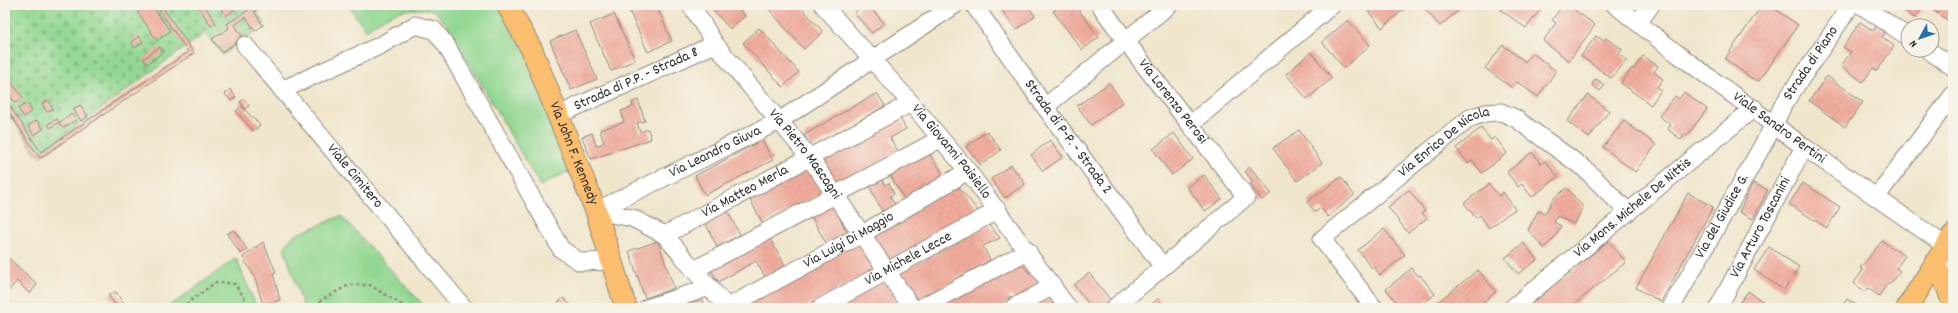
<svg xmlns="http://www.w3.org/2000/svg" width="1958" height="313" font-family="Dekko,sans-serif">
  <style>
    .cemetery { fill: url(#cemetery-stones); stroke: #5e815e }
    .park { fill: #91d791; stroke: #5e815e }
    .building { fill: url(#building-hatch) }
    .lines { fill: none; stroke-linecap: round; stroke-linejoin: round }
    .minor-casing { stroke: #8e887c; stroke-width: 19 }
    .major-casing { stroke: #8e887c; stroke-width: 23 }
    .path { stroke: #8e887c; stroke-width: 2.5; stroke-dasharray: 3 3; stroke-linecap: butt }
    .minor { stroke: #fff; stroke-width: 17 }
    .major { stroke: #fabe6e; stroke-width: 21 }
    .labels { text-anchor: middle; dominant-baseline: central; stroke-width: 3; stroke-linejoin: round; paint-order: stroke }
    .street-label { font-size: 15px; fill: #2b2b2b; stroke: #f7f3e8 }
  </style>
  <defs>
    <pattern id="cemetery-stones" width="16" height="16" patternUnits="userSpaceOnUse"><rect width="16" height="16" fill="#91d791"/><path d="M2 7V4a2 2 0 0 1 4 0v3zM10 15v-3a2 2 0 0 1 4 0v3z" fill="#7db97d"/></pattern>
    <pattern id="building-hatch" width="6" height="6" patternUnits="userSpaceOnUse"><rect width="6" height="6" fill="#f1ac9d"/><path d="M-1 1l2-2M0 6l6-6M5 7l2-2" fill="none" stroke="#cf9487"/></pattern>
  </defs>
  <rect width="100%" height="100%" fill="#f7f3e8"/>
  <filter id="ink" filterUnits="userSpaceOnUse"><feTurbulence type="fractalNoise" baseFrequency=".025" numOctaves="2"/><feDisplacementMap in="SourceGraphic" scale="8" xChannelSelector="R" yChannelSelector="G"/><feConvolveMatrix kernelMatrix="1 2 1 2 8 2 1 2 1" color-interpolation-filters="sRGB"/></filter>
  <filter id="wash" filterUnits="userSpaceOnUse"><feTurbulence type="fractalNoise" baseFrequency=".012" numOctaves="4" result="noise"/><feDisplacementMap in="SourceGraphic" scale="16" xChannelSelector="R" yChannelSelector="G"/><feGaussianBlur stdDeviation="0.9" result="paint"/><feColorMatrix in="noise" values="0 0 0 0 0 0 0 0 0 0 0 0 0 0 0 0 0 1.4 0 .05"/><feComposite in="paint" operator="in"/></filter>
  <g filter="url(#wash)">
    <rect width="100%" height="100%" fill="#f0e6cc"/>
    <path class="cemetery" d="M5 5H261L255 9 265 24 222 55 205 33 37 155 5 108Z"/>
    <path class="park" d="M348 5H499L527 54 571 170 540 186 448 26 434 10C401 7 392 12 366 30Z
      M341 216 426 308H304L284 248 293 236Z
      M236 258 257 308H167Z"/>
    <g id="blocks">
      <path class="building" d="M136 5H152L170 31 157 41 134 6Z
        M156 5H161L194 53 40 158 5 107V99L41 152 188 52Z
        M197 5H204L216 23 211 26Z
        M224 5H231L234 10 226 16 220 7Z
        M256 5H264L254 12 263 25 255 31 246 17 235 25 243 38 222 52 212 39 229 28 227 24Z
        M630 5H656L672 41 648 52 627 6Z
        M709 5H736L745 16 730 29Z
        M765 5H799L823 32 804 49Z
        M864 5H868L884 23 872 33 854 13Z
        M998 5H1027L1035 16 1016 30Z
        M1061 5H1075L1099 37 1082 50 1053 11Z
        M1367 5H1409L1382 28 1367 10 1370 8Z
        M1431 5H1465L1440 26 1425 9Z
        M1505 5H1544L1526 28 1501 10Z
        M1563 5H1568L1595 25 1569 61 1543 41 1556 23 1552 20Z
        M1762 5H1769L1798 25 1759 81 1751 78 1725 59Z
        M1905 5H1925L1915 18 1902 9Z
        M1933 5H1953V24L1930 8Z
        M614 14 635 60 611 71 590 24Z
        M1348 20 1370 45 1344 68 1322 42Z
        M1860 22 1873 31 1877 25 1886 31 1882 37 1894 46 1877 71 1873 68 1863 82 1841 66 1851 52 1843 47Z
        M759 28 799 72 783 87 743 43Z
        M575 30 597 79 571 90 550 41Z
        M139 36 143 42 135 48 131 42Z
        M1596 36 1604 41 1606 38 1622 49 1619 54 1627 60 1611 78 1581 56Z
        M1503 45 1525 62 1532 53 1556 71 1538 97 1517 82 1512 88 1485 68Z
        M160 47 163 52 147 64 143 59Z
        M1311 52 1332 78 1307 99 1286 74Z
        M1643 56 1658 66 1654 72 1663 79 1657 87 1661 90 1651 105 1621 83 1632 68 1634 69Z
        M5 73 23 98 15 103 5 88Z
        M1827 76 1863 102 1845 127 1809 101Z
        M1596 79 1605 85 1600 91 1592 85Z
        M1109 83 1123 102 1091 125 1077 106Z
        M230 89 236 97 231 101 225 94Z
        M1684 92 1707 109 1687 136 1685 135 1681 140 1668 129 1671 125 1659 116 1675 96 1679 99Z
        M877 93 885 106 811 148 804 135Z
        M1588 95 1609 111 1589 138 1567 121Z
        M244 99 249 106 245 109 240 102Z
        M48 100 53 109 47 112 42 104Z
        M638 100 645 121 637 123 640 132 648 129 651 139 591 159 582 137 592 133 596 146 604 143 600 130 624 122 621 111 633 107 632 102Z
        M27 103 32 111 24 117 18 109Z
        M80 105 88 116 81 121 73 109Z
        M241 106 260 125 253 131 236 111Z
        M72 114 76 120 63 128 59 123Z
        M899 116 906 129 890 138 898 151 836 186 821 161Z
        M57 119 59 122 50 128 48 124Z
        M37 120 43 129 34 135 28 126Z
        M1624 121 1656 145 1635 172 1603 147Z
        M1481 128 1491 140 1495 137 1507 153 1482 173 1472 160 1468 163 1456 148Z
        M1299 130 1322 163 1297 181 1273 148Z
        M987 131 1001 150 981 165 966 147Z
        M1174 133 1193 159 1172 175 1153 149Z
        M762 140 773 160 705 195 695 176Z
        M1050 140 1063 157 1043 171 1031 155Z
        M928 152 942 172 940 179 929 185 928 184 904 199 889 173Z
        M1532 152 1541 164 1545 161 1558 177 1532 197 1522 184 1518 187 1507 172Z
        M1011 165 1025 184 1005 198 991 179Z
        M807 167 823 193 763 224 749 198Z
        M1250 167 1271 193 1262 200 1250 184 1253 182 1245 171Z
        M1204 175 1222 199 1205 211 1187 187Z
        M1341 177 1354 195 1328 217 1321 208 1315 212 1307 202Z
        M881 178 885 185 889 183 894 194 890 196 895 205 882 211 869 185Z
        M1753 183 1768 190 1753 219 1739 212Z
        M1803 183 1840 207 1827 228 1789 204Z
        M1489 184 1499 196 1503 192 1515 209 1489 228 1480 215 1476 218 1464 203Z
        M957 185 980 213 889 262 871 234Z
        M1567 188 1583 207 1574 224 1557 216 1554 222 1561 226 1554 238 1544 248 1528 230 1538 211 1545 214 1553 199Z
        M1409 190 1425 211 1422 213 1427 218 1408 233 1388 207Z
        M1688 193 1713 207 1661 302 1636 288Z
        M833 205 847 232 826 243 811 216Z
        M727 210 740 235 717 247 705 222Z
        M989 225 1000 238 983 246 990 260 916 301 898 273Z
        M1384 229 1405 255 1380 275 1374 267 1372 268 1358 250Z
        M234 230 247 249 241 254 227 234Z
        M769 237 785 265 765 277 756 261 718 282 710 268Z
        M658 241 674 288 645 298 629 251Z
        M1608 241 1626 262 1570 308H1526Z
        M1882 241 1905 256 1896 268 1900 271 1890 284 1888 283 1879 296 1868 288 1865 292 1854 283 1863 270 1860 268Z
        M263 242 276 272 273 273 280 300 263 305 255 278 243 257Z
        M857 242 876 269 804 308H738Z
        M1524 243 1537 260 1518 274 1505 258Z
        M1769 247 1799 267 1784 290 1754 270Z
        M5 255 37 284 30 294 17 281 5 295Z
        M1019 261 1029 273 1034 271 1044 285 1015 301 1012 296 1008 298 1010 302 1000 308H933Z
        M1412 268 1418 276 1420 275 1435 294 1418 308H1406L1404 305 1401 308 1386 289Z
        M1478 270 1496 292 1475 308H1430Z
        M1089 273 1112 302 1104 308H1092L1074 285Z
        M884 281 903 308H833Z
        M1748 291 1772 308H1736Z
        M116 292 123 303 118 308 108 295Z
        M1053 295 1061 308H1030Z
        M701 297 705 308H681L679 304Z
        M563 298 573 307 552 308 560 301Z
        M1158 299 1163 306 1161 308H1156L1152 304Z
        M1847 299 1861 308H1841Z"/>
    </g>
  </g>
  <g filter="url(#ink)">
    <use href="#blocks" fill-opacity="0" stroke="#8e887c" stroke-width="1"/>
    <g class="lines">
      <g class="minor-casing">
        <g id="minor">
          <path id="s1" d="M691 5 715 44 810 158 912 308"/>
          <path id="s2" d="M823 5 911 103 968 171 1068 308"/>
          <path id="s3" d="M974 5 1045 107 1163 267"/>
          <path id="s4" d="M1100 5C1146 71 1198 133 1246 197L1114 308"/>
          <path id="s5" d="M1615 5 1679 55 1804 147 1946 246"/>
          <path d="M1861 5 1908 37"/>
          <path d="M1638 23 1651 5"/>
          <path id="s6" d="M245 45 464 308"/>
          <path d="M1928 50 1953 67"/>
          <path d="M282 90 381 45 415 25 434 30 446 45 561 249 580 262 612 261"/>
          <path d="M1045 107 1169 5"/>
          <path id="s7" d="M558 115 715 44"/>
          <path d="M1191 124 1332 5"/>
          <path d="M1877 196 1953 95"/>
          <path id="s8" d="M596 211 779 121 955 5"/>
          <path d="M596 211 632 218 665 235 694 270 728 308"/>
          <path id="s9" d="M665 235 911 103"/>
          <path d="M1939 257 1953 272"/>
          <path d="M694 270 940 139"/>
          <path id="s10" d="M728 307 862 234 968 171"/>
          <path d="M647 308 710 287"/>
          <path id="s11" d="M820 308 998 210"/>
          <path d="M920 308 1028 251"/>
          <path d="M1013 308 1053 286"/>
          <path id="s12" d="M1374 308 1322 239 1470 118 1485 113 1501 112 1515 118 1585 169 1628 212"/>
          <path id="s13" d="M1512 308 1754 108"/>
          <path id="s14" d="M1671 308 1774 125 1783 105 1851 5"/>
          <path id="s15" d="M1718 308 1804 147"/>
        </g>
      </g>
      <g class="major-casing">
        <g id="major">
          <path id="s16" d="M507 5 532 50 596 211 626 308"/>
          <path d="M1934 265 1946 284 1953 304"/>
          <path d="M1907 308 1953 235"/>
        </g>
      </g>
      <path class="path" d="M181 308 216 282 235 284 251 308
        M318 308 321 300 349 285H370L407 308
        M350 308H352"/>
      <use href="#minor" class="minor"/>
      <use href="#major" class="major"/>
    </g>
  </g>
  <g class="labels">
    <g class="street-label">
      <text stroke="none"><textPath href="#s14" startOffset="282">Strada di Piano</textPath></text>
      <text stroke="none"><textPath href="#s7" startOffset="86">Strada di P.P. - Strada 8</textPath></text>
      <text stroke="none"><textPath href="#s4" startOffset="121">Via Lorenzo Perosi</textPath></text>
      <text stroke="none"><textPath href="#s5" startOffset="205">Viale Sandro Pertini</textPath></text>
      <text stroke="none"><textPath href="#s3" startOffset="162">Strada di P-P. - Strada 2</textPath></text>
      <text stroke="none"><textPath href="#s12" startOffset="243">Via Enrico De Nicola</textPath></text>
      <text stroke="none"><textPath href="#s8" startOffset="133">Via Leandro Giuva</textPath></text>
      <text stroke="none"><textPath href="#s2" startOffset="195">Via Giovanni Paisiello</textPath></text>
      <text stroke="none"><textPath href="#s16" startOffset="163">Via John F. Kennedy</textPath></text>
      <text stroke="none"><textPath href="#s1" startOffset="188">Via Pietro Mascagni</textPath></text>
      <text stroke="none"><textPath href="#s6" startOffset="171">Viale Cimitero</textPath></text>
      <text stroke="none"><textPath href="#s9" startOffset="91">Via Matteo Merla</textPath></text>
      <text stroke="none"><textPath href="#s13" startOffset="157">Via Mons. Michele De Nittis</textPath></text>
      <text stroke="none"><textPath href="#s14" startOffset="105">Via del Giudice G.</textPath></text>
      <text stroke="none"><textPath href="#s15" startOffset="91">Via Arturo Toscanini</textPath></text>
      <text stroke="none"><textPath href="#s10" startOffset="138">Via Luigi Di Maggio</textPath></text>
      <text stroke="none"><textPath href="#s11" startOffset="101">Via Michele Lecce</textPath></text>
    </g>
  </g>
  <rect width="1958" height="313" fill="none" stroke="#f7f3e8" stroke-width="20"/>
  <g transform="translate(1920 38) rotate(230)"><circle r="19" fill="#f7f3e8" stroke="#a5a39c"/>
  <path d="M0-3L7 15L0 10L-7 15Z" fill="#1f6fb2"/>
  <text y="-6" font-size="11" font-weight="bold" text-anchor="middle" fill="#2b2b2b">N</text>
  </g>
</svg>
